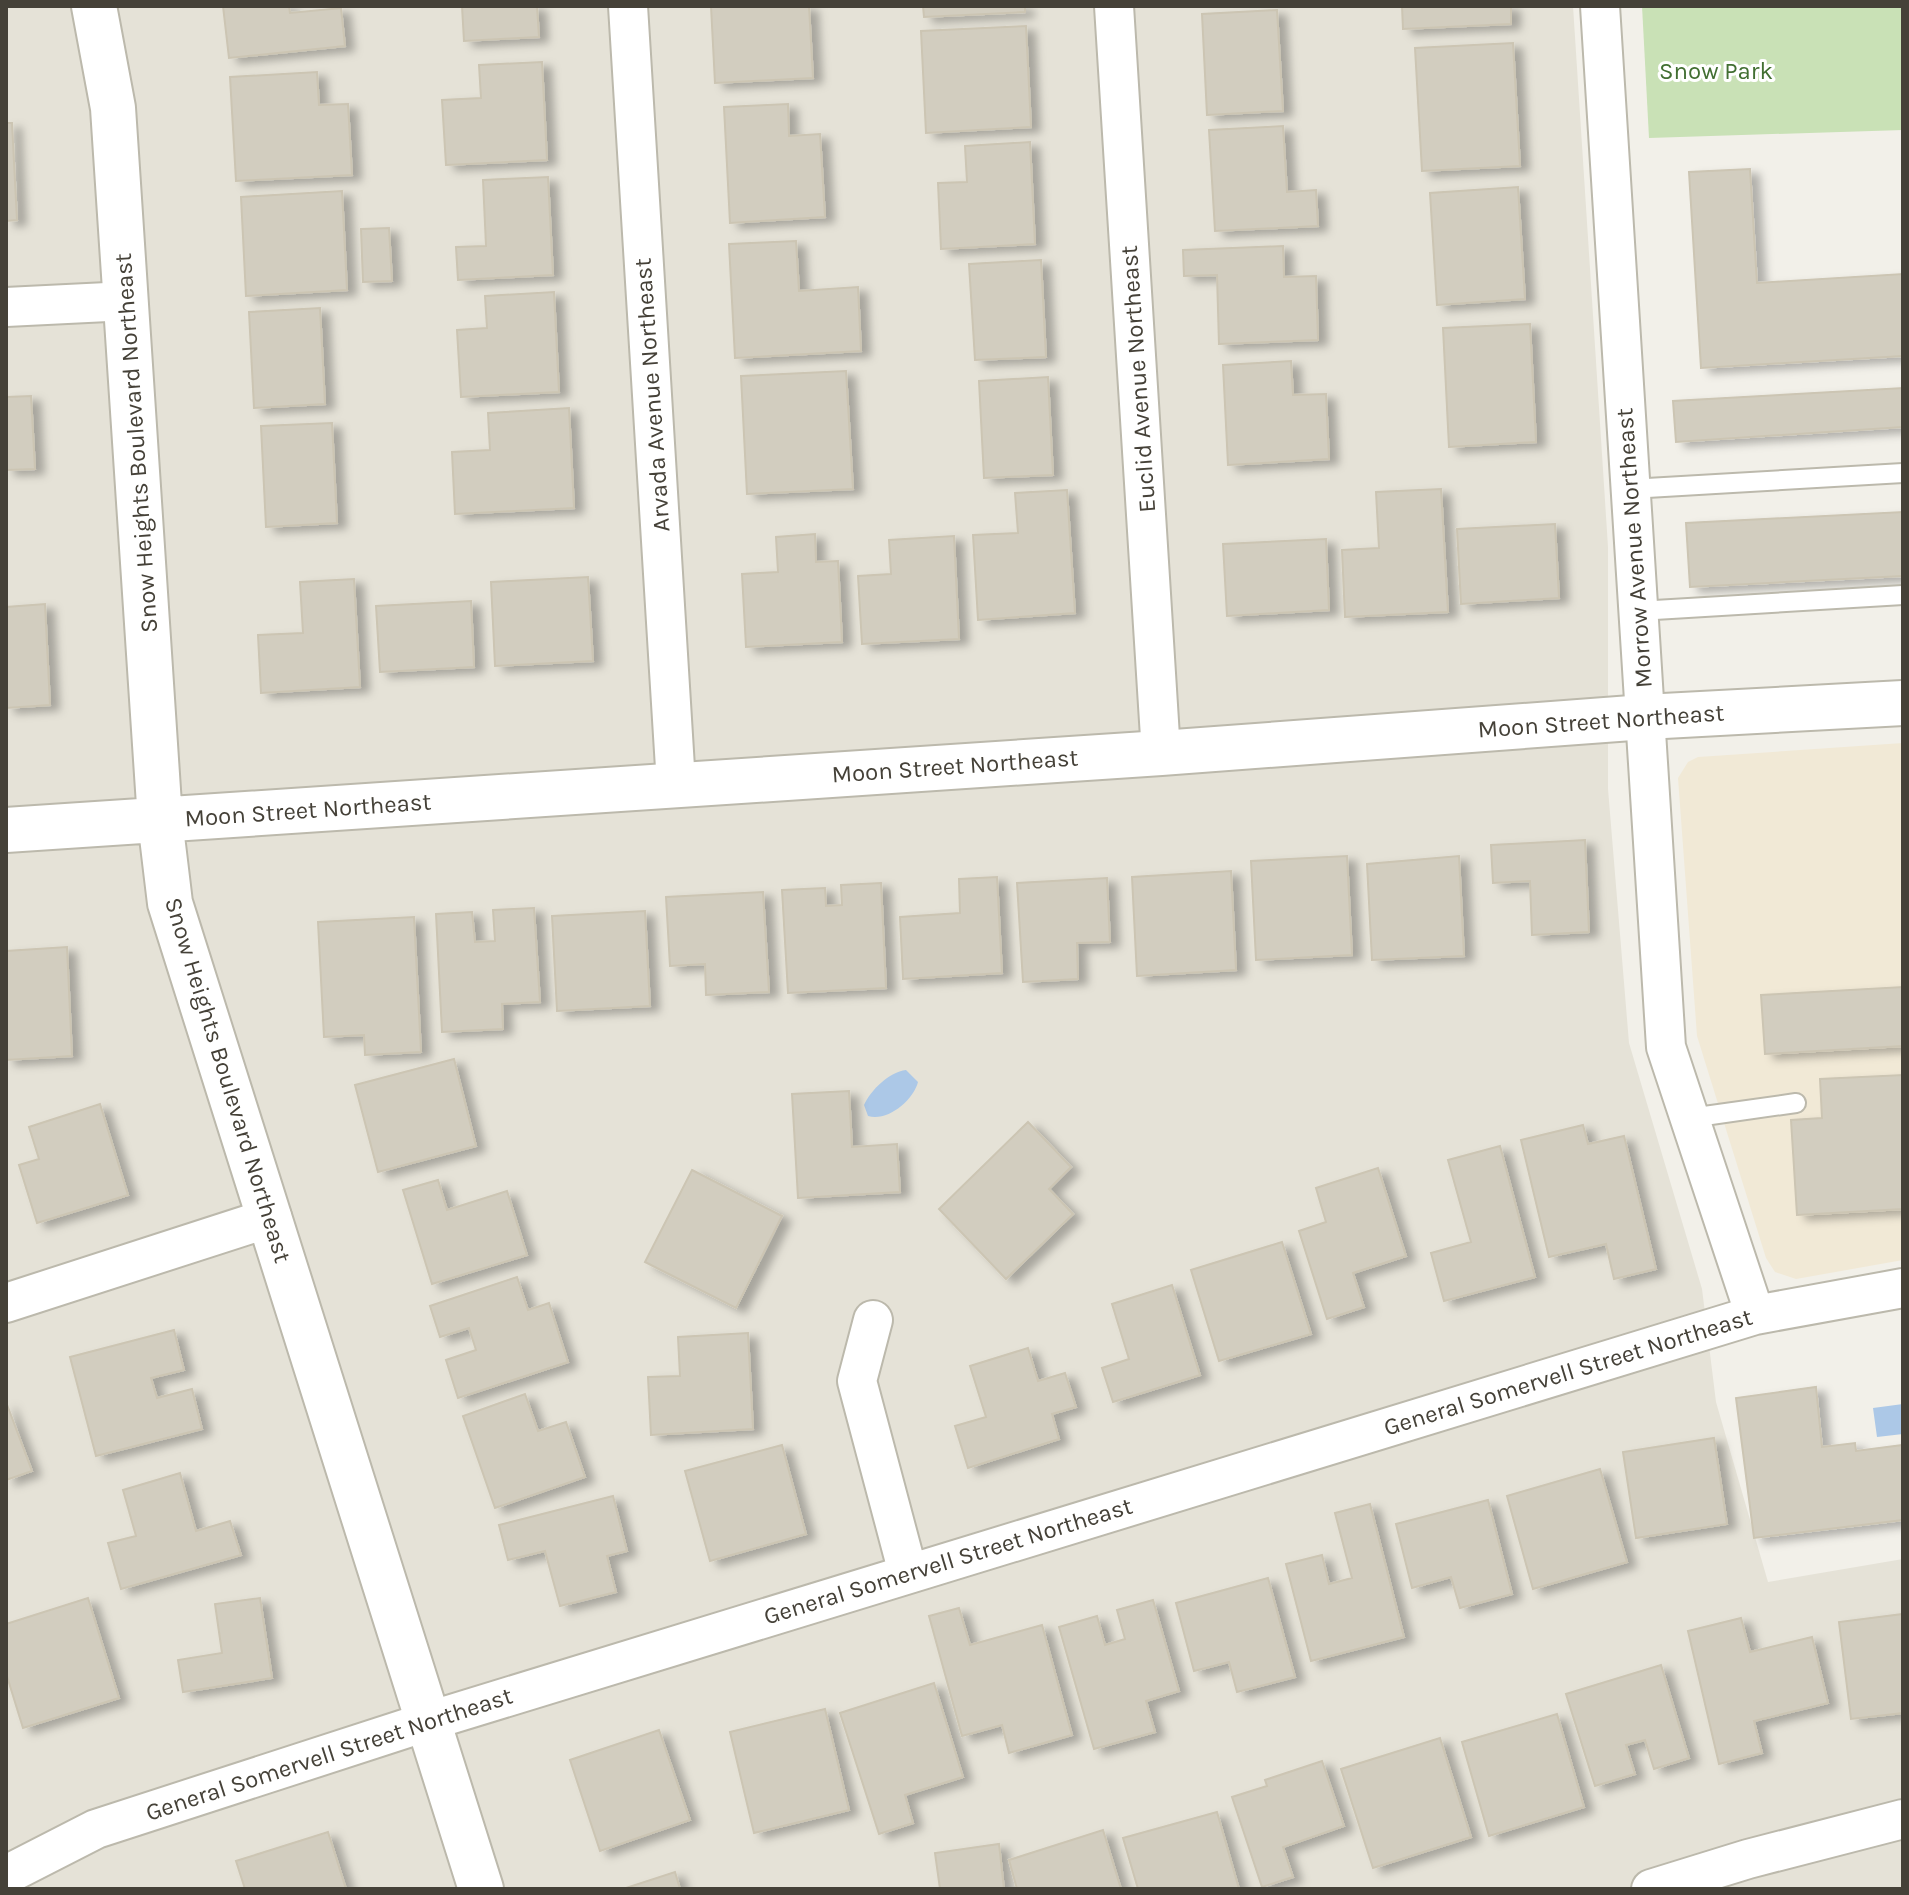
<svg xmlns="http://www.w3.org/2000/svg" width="1909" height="1895" font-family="Karla,sans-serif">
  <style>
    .residential { fill: #e5e2d7 }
    .commercial { fill: #f1e9d6 }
    .green { fill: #c9e1b6 }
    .water { fill: #acc8e7 }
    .building { fill: #d2cdbf; stroke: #ccc5b3; stroke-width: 2; filter: url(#shadow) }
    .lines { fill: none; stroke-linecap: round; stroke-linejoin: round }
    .service-casing { stroke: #bcb9ac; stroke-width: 22 }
    .minor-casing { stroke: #bcb9ac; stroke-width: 42 }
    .tertiary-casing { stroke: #bcb9ac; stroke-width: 48 }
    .service { stroke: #fff; stroke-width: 18 }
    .minor { stroke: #fff; stroke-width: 38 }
    .tertiary { stroke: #fff; stroke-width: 44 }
    .labels { text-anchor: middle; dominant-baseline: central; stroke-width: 6; stroke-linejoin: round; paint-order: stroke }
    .park-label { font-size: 24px; fill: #426f32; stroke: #fff }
    .street-label { font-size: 24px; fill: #454138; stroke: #fff }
  </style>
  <defs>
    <filter id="shadow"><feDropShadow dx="9" dy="5" stdDeviation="4" flood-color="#0004"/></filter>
  </defs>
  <rect width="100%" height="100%" fill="#f2f0e9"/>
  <path class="residential" d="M6 6H1573L1608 547V789L1629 1043 1702 1289 1716 1402 1768 1582 1903 1559V1889H6Z"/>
  <path class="commercial" d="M1903 743V1260L1796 1279 1775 1272 1766 1258 1697 1036 1678 778 1688 762 1698 757Z"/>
  <path class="green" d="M1642 6H1903V130L1649 138Z"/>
  <path class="water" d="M906 1070 918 1082C913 1101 887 1122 868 1116L864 1105C871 1090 889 1072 906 1070Z
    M1903 1404V1434L1877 1437 1873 1408Z"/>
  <path class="building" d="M223 6H289L290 13 341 8 345 46 229 58Z
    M462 6H537L539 37 464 41Z
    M711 6H809L813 78 715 83Z
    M923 6H1025V12L924 17Z
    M1402 6H1511V24L1403 29Z
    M1277 10 1283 111 1207 115 1202 14Z
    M1026 26 1031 127 926 133 921 31Z
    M1513 43 1520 166 1422 171 1415 48Z
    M542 62 547 160 446 165 442 100 481 98 479 65Z
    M317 72 319 105 348 104 352 175 236 181 230 77Z
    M788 104 789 136 820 134 825 217 730 223 724 107Z
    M6 123H12L17 220 6 221Z
    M1283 126 1287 192 1316 190 1318 226 1215 231 1209 130Z
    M1030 142 1035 244 941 249 938 183 967 182 965 146Z
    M1750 169 1757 283 1903 274V356L1701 368 1689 172Z
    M548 177 553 275 458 280 456 247 486 246 483 180Z
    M1518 187 1525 299 1437 305 1430 193Z
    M342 191 347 290 246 296 241 197Z
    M389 228 392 281 363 282 361 229Z
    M796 241 799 291 858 287 861 351 735 358 729 244Z
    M1283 246 1284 277 1316 276 1318 340 1219 344 1217 275 1184 276 1183 250Z
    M1041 260 1046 357 975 360 969 264Z
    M554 292 559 392 461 397 457 330 487 328 485 296Z
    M320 308 325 404 254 408 249 312Z
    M1530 324 1536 442 1449 447 1443 328Z
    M1291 361 1293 395 1326 394 1329 459 1228 465 1223 365Z
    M846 371 853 489 747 494 741 376Z
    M1048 377 1053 475 984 478 979 381Z
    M1903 388V427L1676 442 1673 401Z
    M31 396 35 469 6 470V397Z
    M569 408 574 508 455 514 452 452 490 450 488 413Z
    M332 423 337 523 266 527 261 426Z
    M1441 489 1448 612 1345 617 1342 550 1379 548 1376 492Z
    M1067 490 1075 613 978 620 973 535 1018 533 1015 493Z
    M1903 512V576L1690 587 1686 523Z
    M1555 524 1559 598 1461 604 1457 529Z
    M815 534 816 562 838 561 842 642 746 647 742 574 778 572 776 537Z
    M954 536 959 639 862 644 858 576 891 574 889 540Z
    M1326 539 1329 610 1227 616 1223 544Z
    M588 577 593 661 495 666 491 582Z
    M354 579 360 687 261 693 258 635 303 633 300 582Z
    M471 601 474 667 380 672 376 606Z
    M45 604 50 705 6 708V607Z
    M1585 840 1589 932 1532 935 1530 881 1493 883 1491 845Z
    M1347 856 1352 955 1256 960 1251 861Z
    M1459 856 1464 956 1372 960 1367 864Z
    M1231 871 1236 970 1137 976 1132 877Z
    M997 877 1002 973 903 979 900 917 960 913 959 879Z
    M1107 878 1110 942 1077 943 1078 979 1023 982 1017 883Z
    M881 883 886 988 788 993 782 890 825 888 826 906 842 905 841 885Z
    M763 892 769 992 706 995 705 964 670 966 666 897Z
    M534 908 540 1002 502 1004 503 1029 442 1032 436 914 472 912 475 942 495 941 493 910Z
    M645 911 650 1006 557 1011 552 916Z
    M414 917 421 1052 365 1055 364 1035 324 1037 318 922Z
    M67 947 72 1056 6 1060V951Z
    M1903 987V1046L1765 1054 1761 995Z
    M454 1059 476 1146 378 1172 355 1085Z
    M1903 1075V1209L1797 1215 1791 1120 1822 1118 1820 1079Z
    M849 1091 852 1147 897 1144 900 1192 798 1198 792 1094Z
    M100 1104 128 1195 37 1223 19 1165 39 1159 29 1127Z
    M1028 1122 1071 1167 1049 1189 1073 1214 1006 1279 939 1209Z
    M1583 1125 1588 1144 1624 1136 1656 1269 1614 1279 1606 1244 1549 1257 1521 1140Z
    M1500 1146 1535 1277 1444 1301 1431 1253 1471 1242 1448 1160Z
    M1378 1168 1406 1256 1353 1273 1364 1307 1327 1319 1299 1231 1326 1222 1316 1188Z
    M692 1170 782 1216 736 1308 645 1262Z
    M438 1180 447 1210 507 1191 527 1255 432 1284 403 1190Z
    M1282 1242 1311 1334 1219 1361 1191 1270Z
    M517 1277 528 1310 549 1303 568 1362 458 1398 446 1360 476 1350 469 1328 440 1337 430 1306Z
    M1172 1285 1200 1375 1113 1402 1102 1368 1129 1359 1112 1304Z
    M174 1330 184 1370 151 1378 157 1398 192 1389 202 1429 96 1456 70 1357Z
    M748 1333 753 1429 651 1435 648 1377 680 1376 678 1337Z
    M1028 1348 1038 1381 1065 1373 1076 1407 1052 1414 1059 1439 968 1468 955 1426 986 1417 970 1366Z
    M1816 1387 1822 1447 1855 1443 1856 1451 1903 1445V1520L1754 1538 1736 1398Z
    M525 1394 538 1431 566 1422 585 1477 495 1508 463 1416Z
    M6 1402 32 1471 6 1480Z
    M1714 1438 1727 1524 1636 1538 1623 1452Z
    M782 1445 806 1534 710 1561 685 1471Z
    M1600 1469 1627 1562 1533 1589 1507 1496Z
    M180 1473 196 1531 230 1521 241 1555 121 1589 108 1543 136 1536 123 1490Z
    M613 1496 627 1551 607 1556 616 1592 560 1606 545 1551 508 1560 499 1525Z
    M1488 1500 1512 1594 1460 1608 1451 1577 1412 1588 1396 1524Z
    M1370 1504 1404 1637 1311 1661 1286 1564 1322 1555 1329 1584 1352 1578 1335 1513Z
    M1268 1578 1295 1677 1237 1692 1229 1662 1194 1671 1176 1603Z
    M88 1598 119 1698 23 1728 6 1673V1624Z
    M260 1598 272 1678 183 1692 178 1660 222 1653 215 1604Z
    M1153 1600 1179 1691 1146 1701 1155 1732 1094 1749 1059 1627 1097 1616 1105 1645 1125 1639 1117 1610Z
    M959 1608 970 1645 1042 1625 1072 1735 1009 1753 1002 1725 962 1736 929 1616Z
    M1903 1614V1713L1851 1719 1839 1622Z
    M1741 1618 1750 1652 1812 1637 1828 1703 1754 1721 1762 1753 1719 1764 1688 1631Z
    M1661 1665 1689 1758 1654 1769 1645 1740 1626 1745 1635 1774 1595 1786 1566 1694Z
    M934 1683 963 1777 905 1795 913 1823 879 1834 840 1713Z
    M825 1709 849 1810 754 1833 730 1732Z
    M1557 1714 1584 1807 1489 1836 1462 1742Z
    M659 1730 690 1820 600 1851 570 1760Z
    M1440 1738 1471 1837 1373 1868 1341 1769Z
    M1322 1761 1344 1826 1283 1847 1293 1877 1262 1887 1232 1797 1267 1786 1265 1780Z
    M1217 1812 1239 1889H1138L1123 1838Z
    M1103 1830 1121 1889H1017L1009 1860Z
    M328 1832 346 1889H245L236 1861Z
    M999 1844 1004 1889H940L935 1853Z
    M675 1872 680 1889H623Z"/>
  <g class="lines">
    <g class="service-casing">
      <path id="service" d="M1630 489 1903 473
        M1638 611 1903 595
        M1690 1118 1796 1103"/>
    </g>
    <g class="minor-casing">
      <path id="minor" d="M628 6 676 784
        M1114 6 1161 753
        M1600 6 1666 1047 1755 1315
        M6 307 128 301
        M6 1303 272 1217
        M873 1320 857 1381 908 1573
        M6 1875 96 1829 429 1721 1755 1315 1903 1288
        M1651 1889 1748 1859 1903 1819"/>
    </g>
    <g class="tertiary-casing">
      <path id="tertiary" d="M94 6 113 108 160 820 170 903 481 1889
        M6 830 1161 753 1645 717 1903 703"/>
    </g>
    <use href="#service" class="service"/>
    <use href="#minor" class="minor"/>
    <use href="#tertiary" class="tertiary"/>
  </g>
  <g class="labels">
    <g class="park-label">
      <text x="1716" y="71">Snow Park</text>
    </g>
    <g class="street-label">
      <text transform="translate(1138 379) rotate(-94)">Euclid Avenue Northeast</text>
      <text transform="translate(652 395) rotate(-94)">Arvada Avenue Northeast</text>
      <text transform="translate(136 443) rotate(-94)">Snow Heights Boulevard Northeast</text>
      <text transform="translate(1634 548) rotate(-94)">Morrow Avenue Northeast</text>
      <text transform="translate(1601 721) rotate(-4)">Moon Street Northeast</text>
      <text transform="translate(955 766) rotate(-4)">Moon Street Northeast</text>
      <text transform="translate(308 810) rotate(-4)">Moon Street Northeast</text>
      <text transform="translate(228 1080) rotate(73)">Snow Heights Boulevard Northeast</text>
      <text transform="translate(1568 1372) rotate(-17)">General Somervell Street Northeast</text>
      <text transform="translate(948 1561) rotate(-17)">General Somervell Street Northeast</text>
      <text transform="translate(329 1754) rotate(-18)">General Somervell Street Northeast</text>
    </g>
  </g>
  <rect width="1909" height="1895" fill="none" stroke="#454138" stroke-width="16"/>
</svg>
